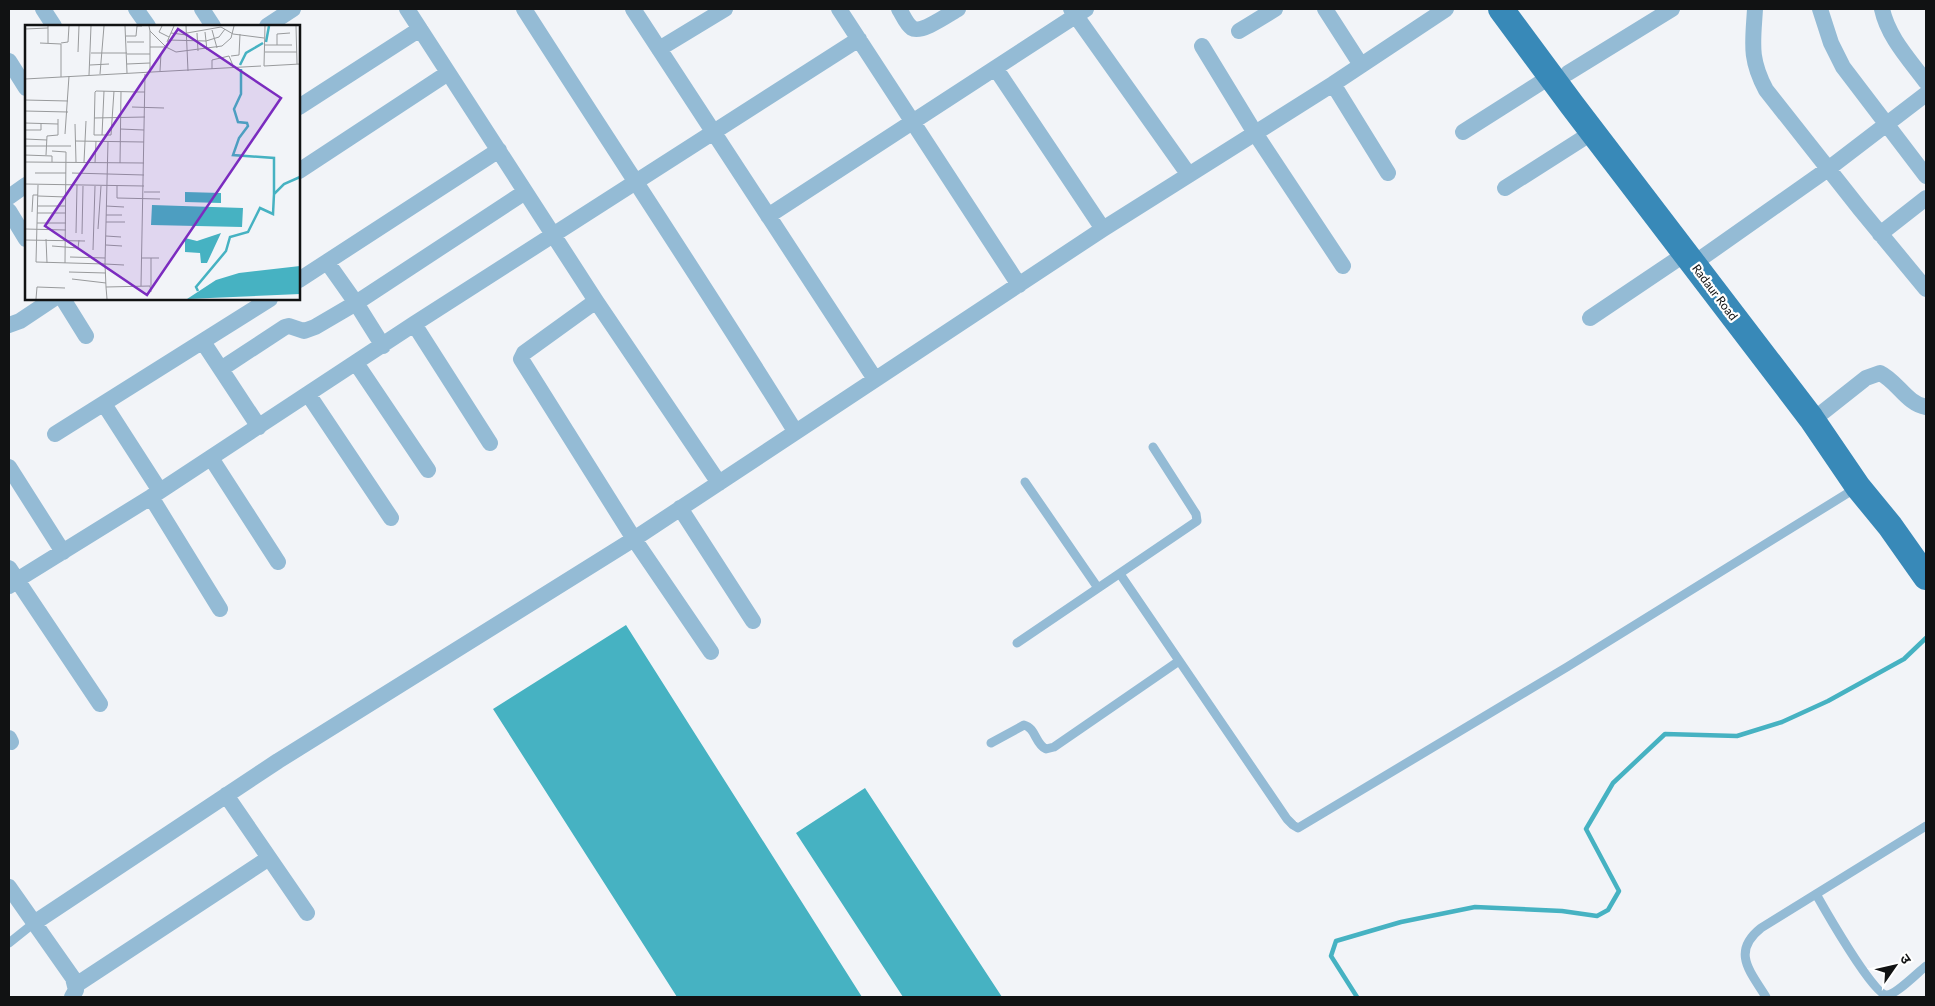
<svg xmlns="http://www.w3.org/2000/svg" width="1935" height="1006" font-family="Lato,'Noto Sans Devanagari',sans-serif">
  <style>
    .water { fill: #46b2c2 }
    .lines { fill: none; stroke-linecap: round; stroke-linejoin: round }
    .stream { stroke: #46b2c2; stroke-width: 4.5 }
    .service { stroke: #94bbd5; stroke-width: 9 }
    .minor { stroke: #94bbd5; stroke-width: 16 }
    .primary { stroke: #3889b8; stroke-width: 26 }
    .labels { text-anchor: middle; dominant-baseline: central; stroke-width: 4.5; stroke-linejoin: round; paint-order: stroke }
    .street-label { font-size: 12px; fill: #111213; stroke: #fff }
    .inset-river { fill: none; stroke: #46b2c2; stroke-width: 2.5 }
    .inset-road { fill: none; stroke: #989a9c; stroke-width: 1 }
    .view { fill: #7b2cbf; fill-opacity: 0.15; stroke: #7b2cbf; stroke-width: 2.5 }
    .inset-edge { fill: none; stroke: #111213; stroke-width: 2.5 }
  </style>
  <rect width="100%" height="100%" fill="#f2f4f8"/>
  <path class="water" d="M626 625 862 997H677L493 709Z
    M865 788 1002 997H903L796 833Z"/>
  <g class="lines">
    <path class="stream" d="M1357 997 1331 956 1336 941 1401 922 1475 907 1562 911 1597 916 1608 910 1619 891 1586 829 1613 783 1665 734 1737 736 1782 722 1828 701 1904 659 1926 638"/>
    <path class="service" d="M1025 482 1098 588
      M1120 574 1287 819 1293 825 1298 828 1567 667 1856 488
      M1017 643 1197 521 1196 514 1153 447
      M991 743 1024 725C1036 728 1035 744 1046 749L1054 747 1179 661
      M1816 894C1825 910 1873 994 1886 995 1895 996 1918 972 1926 966
      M9 943 34 923
      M1766 997C1750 971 1731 952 1761 928L1926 826"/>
    <path class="minor" d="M43 9 54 26
      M136 9 148 26
      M202 9 213 26
      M407 9 596 301 719 483
      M524 9C614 150 707 289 795 431
      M633 9 875 379
      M839 9 1019 285
      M899 9C903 15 906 24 912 28 921 34 949 14 958 9
      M1071 9 1189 175
      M1325 9 1361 65
      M1755 9C1753 43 1749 58 1766 90L1860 209 1926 289
      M1820 9 1831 43 1843 67 1926 176
      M1882 9C1888 37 1909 59 1926 82
      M267 26 293 9
      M1239 31 1275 9
      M1202 46 1255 133 1343 266
      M659 49 725 9
      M9 61 26 88
      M996 69 1103 229
      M1568 73 1672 9
      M1333 84 1388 173
      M299 107 420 29
      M1463 132 1551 76
      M299 171 448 73
      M1505 188 1593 132
      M9 197 26 185
      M9 211 26 239
      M768 216 1086 9
      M1880 234 1926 198
      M327 262 356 303 383 346
      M1693 264 1828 169 1926 94
      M299 280 499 150
      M63 299 86 336
      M596 301 524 353 521 359 634 539 711 652
      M1590 318 1685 254
      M414 324 490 443
      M9 325 20 321 53 299
      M203 342 259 427
      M356 363 428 470
      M221 369 285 327 289 326 304 331 315 327 356 303 525 192
      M308 394 391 518
      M104 404 160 491
      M1823 412 1866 378 1880 373C1897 381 1907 404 1926 407
      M55 434 270 299
      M211 458 278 562
      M9 467 63 552
      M151 497 220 609
      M680 508 753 621
      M9 568 17 580 151 497 414 324 859 39
      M9 586 17 580 100 704
      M9 738 11 742
      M226 795 307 913
      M9 887 73 978 76 990 72 997
      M34 923 278 761 634 539 1103 229 1333 84 1446 9
      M76 985 269 858"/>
    <path class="primary" d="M1501 9 1572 105 1811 418 1858 487 1890 526 1926 577"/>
  </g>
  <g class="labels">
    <g class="street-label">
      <text transform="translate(1715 292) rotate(53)">Radaur Road</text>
    </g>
  </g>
  <g transform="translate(25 25)">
    <rect width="275" height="275" fill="#f2f4f8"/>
    <path d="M160 167 196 168V178L160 177ZM127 180 218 183 217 202 126 200ZM196 208 182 238H176L175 228 160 227V213L172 216ZM275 241V269L162 274 191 255 214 248Z" fill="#46b2c2"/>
    <path class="inset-river" d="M241 17 244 1M215 40 221 28 238 18M216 44V69L209 84 213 97 222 98 223 101 214 113 208 130 249 133V169M173 266 171 262 201 226 205 212 223 207 235 183 248 189 249 169 259 159 275 152"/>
    <path class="inset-road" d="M100 1 102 48M124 1 125 6 141 22 151 27 197 21 206 13 209 1M137 1 134 7 144 12M161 1 163 46M271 1 272 39M0 4 23 3M187 5 192 23M125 6V47M180 7 182 25M146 8 162 10M162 8 196 2 208 9 239 13M172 8 173 26M101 11H111L112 1H117M143 15 181 16 194 12 200 4M102 17H119M142 17 149 1M15 18 36 19V52M23 18V1M36 18 43 17 44 1M239 20H267M252 20V9L265 8M125 22H141M53 27 54 1M240 27H272M66 28H102M102 29H125M206 31 214 30 215 9M102 39 125 38M65 40 84 39M239 41 240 1M239 41 275 39M187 44V35L204 31 209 43M135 46 136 28M75 49 79 1M64 50 66 1M0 54 236 41M89 66 86 110H69L70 67 71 66 114 67H120M0 75 43 76M107 82 139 83M0 86 43 87M69 93 120 92M0 98 33 99M50 99 51 137M95 104 119 105M0 105H16V98M40 109 44 51M77 110 79 66M0 114 22 115M50 116 119 117M0 121H46M27 126 41 127 40 238M0 130 27 131V137M21 130 22 111 33 110V94M0 137 119 138M59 137 61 96M70 138 71 116M95 138 96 67M10 148H41M47 148 119 150M0 159 119 161M13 160 11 237 80 239 83 116M92 161V173L135 174M119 167H135M13 171 41 172M13 181H41M81 181 99 182M7 187 8 170H13M12 188H41M81 190H97M81 197H100M12 198H41M0 204 41 205M73 204 76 161M51 208 52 160M57 209 58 161M81 211 96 212M21 214 22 238M0 215 60 216M81 220 97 221M27 221 53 223 54 215M68 225 70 161M45 232 80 233M117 233H134M44 247 81 248M47 254 81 258M116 261 120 49M126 261V233M81 262 80 239 99 240M11 274 12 262 40 263M82 274 81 262 125 261 126 267"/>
    <path class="view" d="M153 4 256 73 122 270 20 201Z"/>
    <rect width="275" height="275" class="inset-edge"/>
  </g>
  <rect width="1935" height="1006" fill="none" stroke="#111213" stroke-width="20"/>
  <g transform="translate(1895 966) rotate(56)" stroke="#ffffff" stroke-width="4" paint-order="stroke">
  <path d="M0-4L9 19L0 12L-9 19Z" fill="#111213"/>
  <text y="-8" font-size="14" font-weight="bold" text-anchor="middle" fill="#111213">उ</text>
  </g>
</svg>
